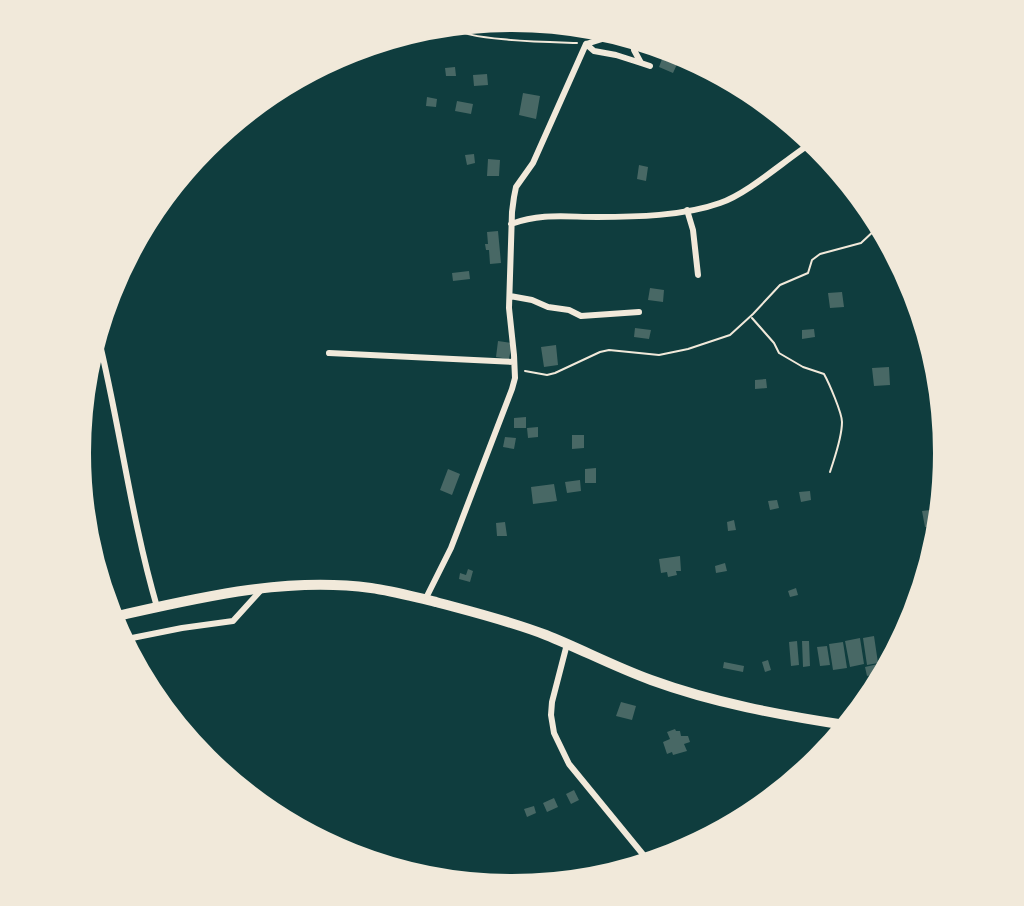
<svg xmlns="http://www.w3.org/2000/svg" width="1024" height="906" font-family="'Exo 2',sans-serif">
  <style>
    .building { fill: #486865 }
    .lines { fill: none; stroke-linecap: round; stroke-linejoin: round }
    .path { stroke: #f1e9da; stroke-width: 2 }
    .minor { stroke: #f1e9da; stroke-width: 6 }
    .trunk { stroke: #f1e9da; stroke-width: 10 }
    .rim { fill: none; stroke: #f1e9da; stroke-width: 4 }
  </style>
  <rect width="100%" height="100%" fill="#0f3d3e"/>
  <path class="building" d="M513 19 522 22 518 32 510 28Z
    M664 54 679 60 673 73 659 67Z
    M455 67 456 76H446L445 68Z
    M487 74 488 85 474 86 473 75Z
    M523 93 540 96 536 119 519 115Z
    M427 97 437 99 436 107 426 106Z
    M457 101 473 104 471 114 455 111Z
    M474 154 475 163 467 165 465 155Z
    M488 159 500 160 499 176H487Z
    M639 165 648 167 646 181 637 179Z
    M498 231 501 263 490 264 489 250H486L485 244H488L487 232Z
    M469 271 470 279 453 281 452 273Z
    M650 288 664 290 663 302 648 300Z
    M842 292 844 307 830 308 828 293Z
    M635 328 651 330 649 339 634 337Z
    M814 329 815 337 802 339V330Z
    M498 341 512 343 509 359 496 357Z
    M556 345 558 365 544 367 541 347Z
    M889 367 890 385 874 386 872 368Z
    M766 379 767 388 755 389V380Z
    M526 417V428H514V418Z
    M538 427V437L528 438 527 428Z
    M572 435H584V448L572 449Z
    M505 437 516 438 514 449 503 447Z
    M596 468V483H585V469Z
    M448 469 460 474 452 495 440 490Z
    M580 480 581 491 567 493 565 482Z
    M554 484 557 501 533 504 531 487Z
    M810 491 811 500 801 502 799 492Z
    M777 500 779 508 770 510 768 501Z
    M938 509 935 526 925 527 922 511Z
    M734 520 736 530 728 531 727 522Z
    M505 522 507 536H497L496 523Z
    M680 556 681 571H676L677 575 668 577 667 572 661 573 659 559Z
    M725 563 727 571 716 573 715 566Z
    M468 569 473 571 470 582 459 579 460 573 466 575Z
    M796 588 798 595 790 597 788 591Z
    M874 636 878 663 867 665 863 638Z
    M860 638 864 664 850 667 845 641Z
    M797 641 799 665 791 666 789 642Z
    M802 641H809L810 666 803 667Z
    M843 642 847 668 833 670 829 644Z
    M827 646 830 665 820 666 817 647Z
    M768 660 771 670 765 672 762 662Z
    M724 662 744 666 743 672 723 668Z
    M878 664 880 673 867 676 865 667Z
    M621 702 636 706 632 720 616 716Z
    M675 729 676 731H680L681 736H688L690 742 684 744 687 751 673 755 672 752 667 754 663 742 670 739 667 732Z
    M574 790 579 800 571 804 566 794Z
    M554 798 558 807 547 812 543 803Z
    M534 806 536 813 527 817 524 809Z"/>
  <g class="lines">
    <path class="path" d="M451 28C472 41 549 42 577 43
      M752 318 774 343 779 353 803 367 824 374C829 383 842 413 842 422 842 438 835 456 830 472
      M525 371 547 375 555 373 600 352 609 350 659 355 688 349 730 335 753 314 780 285 808 273 812 260 820 254 861 243 877 228"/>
    <path class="minor" d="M633 40 634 50 641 63 650 66
      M586 44 594 51 616 55 641 63
      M654 44 664 49 685 53
      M687 210 693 230 698 275
      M511 224C542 213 565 217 597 217 635 217 684 216 720 203 749 193 786 159 813 142
      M510 296 532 300 548 307 569 310 581 316 639 312
      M98 336C120 426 131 518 157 607
      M329 353 514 362
      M425 600 451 548 512 389 515 378 514 355 509 308 512 212 514 197 516 187 533 163 586 44 612 36
      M122 640 182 628 233 621 262 589
      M567 644 552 702 551 715 554 733 569 764 650 863"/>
    <path class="trunk" d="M108 618C193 599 283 576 371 588 393 591 414 597 436 602 473 612 510 621 546 635 581 649 615 667 651 680 714 703 780 715 845 725"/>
  </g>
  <path d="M0 0H1024V906H0ZM89 453a423 423 0 1 1 846 0a423 423 0 1 1-846 0Z" fill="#f1e9da" fill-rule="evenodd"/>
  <path class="rim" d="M89 453a423 423 0 1 1 846 0a423 423 0 1 1-846 0Z"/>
</svg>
